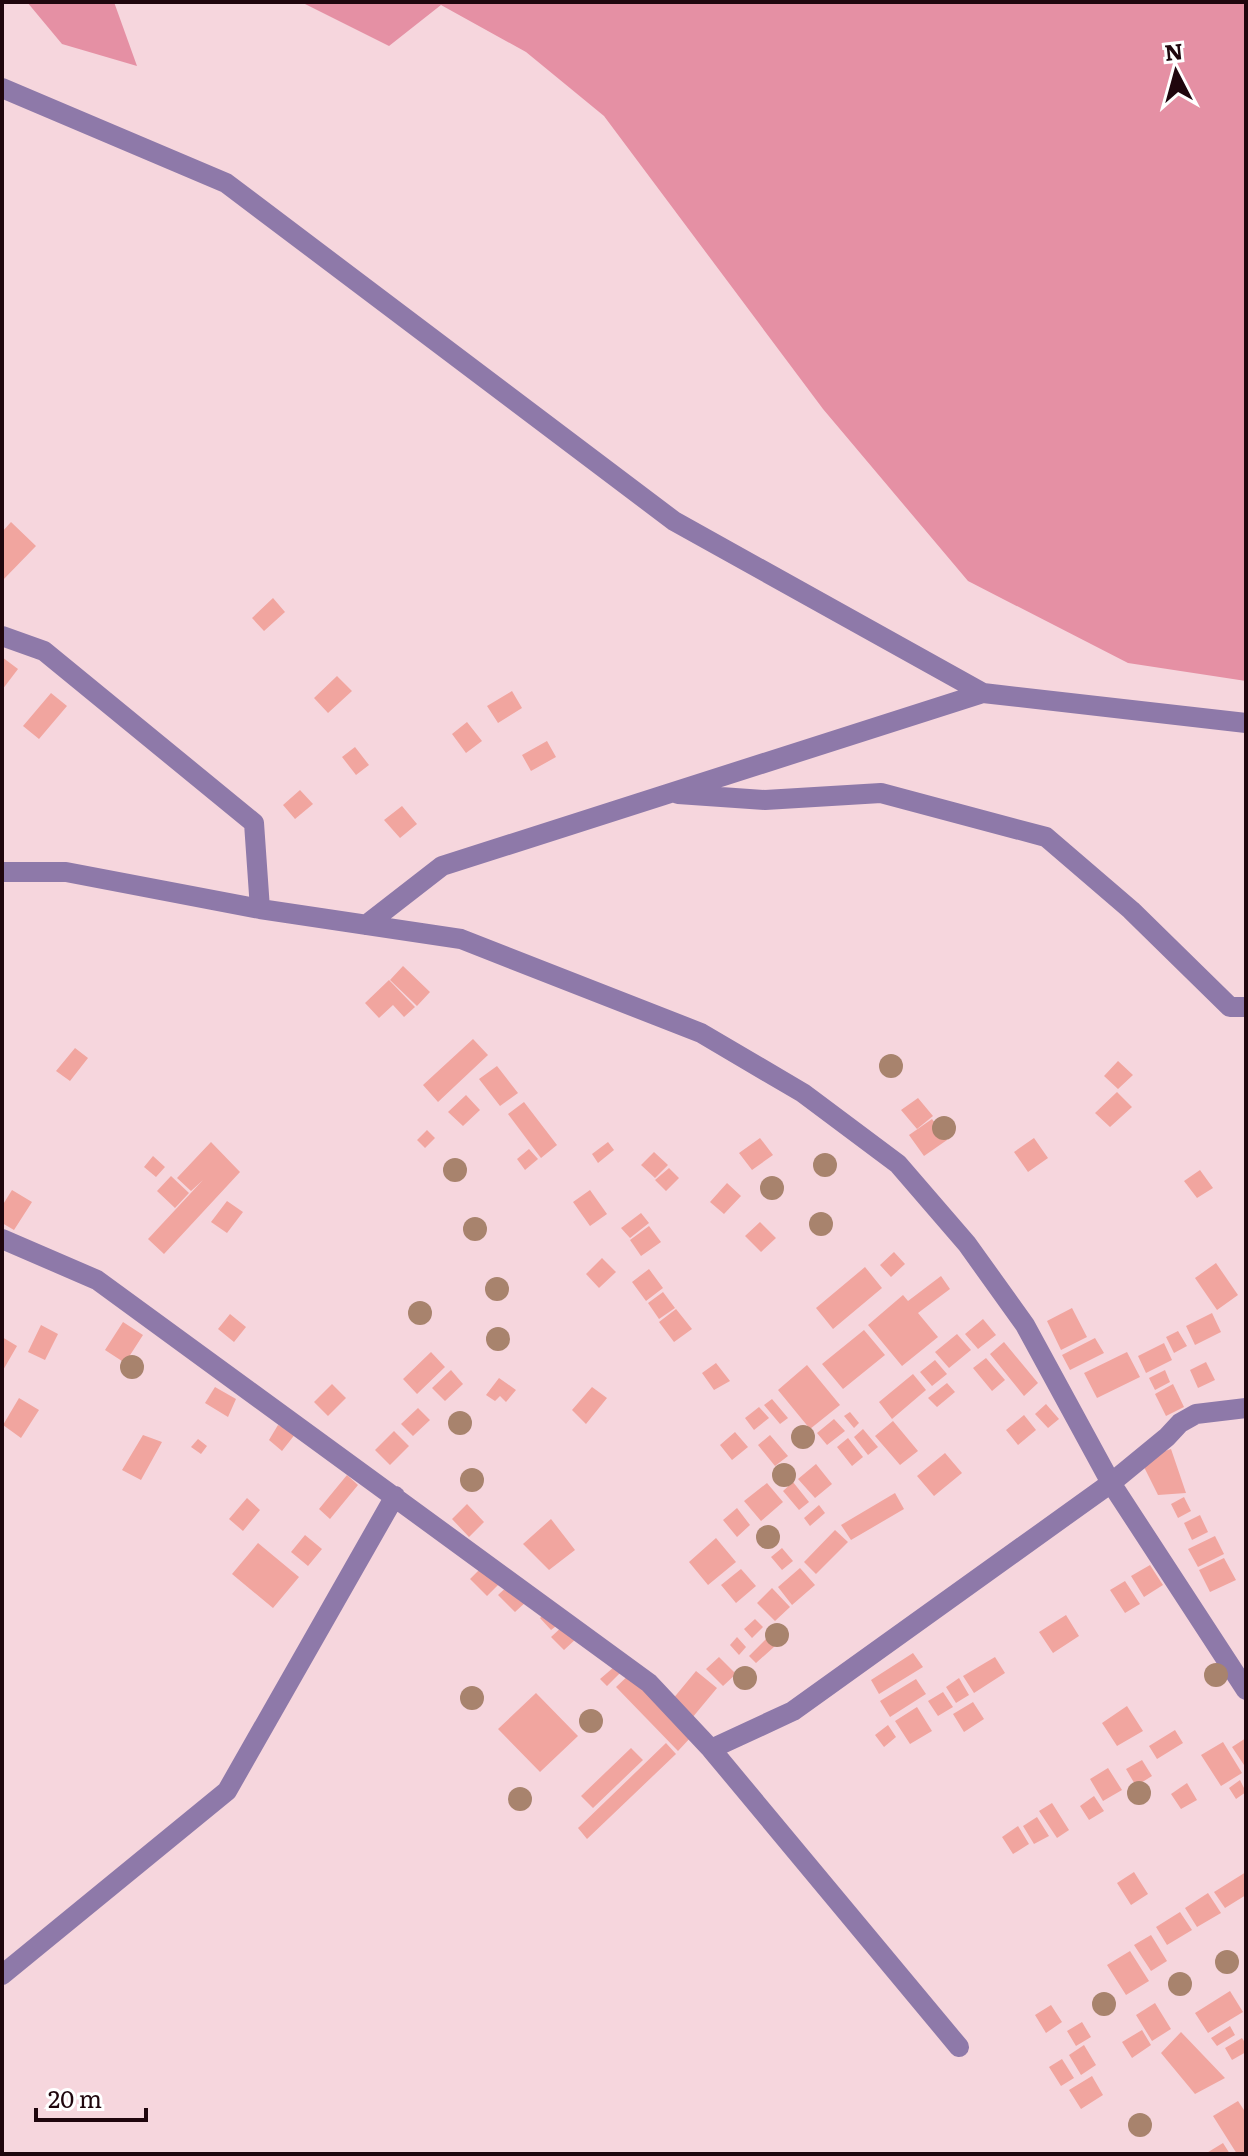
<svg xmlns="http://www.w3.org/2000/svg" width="1248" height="2156" font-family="Literata,serif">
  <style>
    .water { fill: #e590a4 }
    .building { fill: #f1a59f }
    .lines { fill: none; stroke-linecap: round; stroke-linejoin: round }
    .street { stroke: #8e79a9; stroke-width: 20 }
    .tree { fill: #a8836d }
  </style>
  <rect width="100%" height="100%" fill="#f6d6dd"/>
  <path class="water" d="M27 2H114L137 66 62 44Z
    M301 2H1246V681L1128 663 968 581 823 409 604 116 526 52 441 5 389 46Z"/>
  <path class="building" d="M11 522 36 546 2 581V532Z
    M273 598 285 612 264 631 252 618Z
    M2 657 18 669 2 690Z
    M337 676 352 691 328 713 314 698Z
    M512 691 522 708 498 723 487 706Z
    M51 693 67 706 39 739 23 726Z
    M467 722 482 741 466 753 452 734Z
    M547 741 556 757 531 771 522 755Z
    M355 747 369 765 356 775 342 757Z
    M300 790 313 804 295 819 283 805Z
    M402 806 417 824 400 838 384 820Z
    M403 966 430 992 417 1006 390 980Z
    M389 980 415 1007 404 1017 393 1005 379 1018 365 1003Z
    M473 1039 488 1055 438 1102 423 1085Z
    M75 1048 88 1058 70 1081 56 1071Z
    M1118 1061 1133 1075 1118 1089 1104 1076Z
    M497 1066 518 1093 500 1106 479 1079Z
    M1117 1092 1132 1107 1110 1127 1095 1113Z
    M466 1095 480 1110 463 1126 448 1112Z
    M918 1098 933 1116 917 1129 901 1110Z
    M524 1102 557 1145 541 1158 508 1114Z
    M932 1119 947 1140 924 1156 909 1135Z
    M427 1130 435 1138 425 1148 417 1140Z
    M760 1138 773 1155 752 1170 739 1153Z
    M1034 1138 1048 1158 1028 1172 1014 1152Z
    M211 1142 240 1172 164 1254 148 1239 203 1180 191 1191 177 1178Z
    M608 1142 614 1150 598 1163 592 1154Z
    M529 1149 538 1159 525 1170 517 1159Z
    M654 1152 668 1165 655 1178 641 1165Z
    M153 1156 165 1167 156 1177 144 1167Z
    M669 1168 679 1178 666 1191 655 1180Z
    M1200 1170 1213 1188 1197 1198 1184 1181Z
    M171 1176 189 1193 175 1208 157 1191Z
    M727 1183 741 1196 724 1214 710 1202Z
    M12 1190 32 1202 14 1230 2 1223V1206Z
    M590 1190 607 1214 590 1226 573 1202Z
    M227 1201 243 1212 227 1233 211 1222Z
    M641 1213 649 1223 630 1238 621 1228Z
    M760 1222 776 1238 761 1252 745 1236Z
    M649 1226 661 1242 641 1256 630 1240Z
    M894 1252 905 1264 891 1277 880 1265Z
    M602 1258 616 1272 599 1288 586 1274Z
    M1216 1263 1238 1295 1217 1310 1195 1278Z
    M865 1267 882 1288 833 1329 816 1308Z
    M649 1269 663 1288 646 1301 632 1282Z
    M941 1276 950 1289 918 1313 938 1337 902 1366 868 1325 903 1295 908 1301Z
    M663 1292 675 1308 659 1319 648 1303Z
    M1072 1308 1087 1337 1061 1350 1047 1321Z
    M676 1309 692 1329 674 1342 659 1322Z
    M1212 1313 1221 1332 1195 1345 1186 1326Z
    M230 1314 246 1327 234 1342 218 1329Z
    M983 1319 996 1335 978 1349 965 1334Z
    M123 1322 143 1335 125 1363 105 1350Z
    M41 1325 58 1334 45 1360 28 1352Z
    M864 1330 885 1355 843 1389 822 1364Z
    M1178 1331 1187 1346 1174 1353 1166 1337Z
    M957 1334 971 1350 949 1368 935 1352Z
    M2 1337 17 1346 2 1372Z
    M1095 1338 1104 1353 1070 1370 1062 1355Z
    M1004 1342 1038 1383 1024 1396 990 1354Z
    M1164 1343 1172 1360 1146 1373 1138 1356Z
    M431 1352 445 1367 417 1394 403 1379Z
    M1127 1352 1140 1377 1097 1398 1084 1373Z
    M986 1358 1005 1380 992 1391 973 1368Z
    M935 1360 947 1374 932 1386 920 1372Z
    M1206 1362 1215 1380 1198 1388 1190 1370Z
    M716 1363 730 1381 714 1390 702 1373Z
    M807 1365 840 1405 810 1429 778 1390Z
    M451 1370 463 1384 445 1401 432 1388Z
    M1165 1370 1170 1382 1155 1390 1149 1378Z
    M913 1374 926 1390 892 1419 879 1402Z
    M499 1378 516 1390 506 1402 500 1396 495 1401 486 1395Z
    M947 1383 955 1392 937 1407 928 1398Z
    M332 1384 346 1398 328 1416 314 1402Z
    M1173 1384 1184 1407 1166 1416 1155 1394Z
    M215 1387 236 1399 228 1417 205 1403Z
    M592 1387 607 1398 586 1424 572 1410Z
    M19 1398 39 1410 21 1438 3 1425Z
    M772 1399 788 1418 780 1424 764 1405Z
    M1046 1404 1059 1419 1048 1428 1035 1414Z
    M759 1407 769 1418 754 1430 745 1418Z
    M418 1408 430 1420 413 1436 401 1424Z
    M850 1412 859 1423 854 1428 844 1416Z
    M1024 1415 1036 1430 1018 1445 1006 1430Z
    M834 1419 845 1431 827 1445 817 1433Z
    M893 1421 918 1451 900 1465 875 1436Z
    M278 1425 296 1433 282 1451 269 1440Z
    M863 1429 878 1447 868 1455 854 1437Z
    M394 1431 409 1446 390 1465 375 1450Z
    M735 1432 748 1447 732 1460 720 1445Z
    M143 1435 162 1442 141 1480 122 1470Z
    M770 1435 788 1456 775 1466 758 1445Z
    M848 1438 863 1457 852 1466 837 1447Z
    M198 1439 207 1446 201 1454 191 1447Z
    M1171 1449 1186 1493 1158 1495 1140 1459Z
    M945 1453 962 1473 934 1496 917 1476Z
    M816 1464 832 1484 815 1498 798 1479Z
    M347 1475 358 1485 330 1519 319 1509Z
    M793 1482 809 1502 799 1510 783 1491Z
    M767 1483 783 1502 761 1521 744 1501Z
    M895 1493 904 1509 851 1540 841 1525Z
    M1184 1497 1191 1511 1178 1518 1171 1504Z
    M247 1498 260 1510 243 1531 229 1519Z
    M467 1504 484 1522 469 1537 452 1519Z
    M819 1505 825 1513 810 1526 804 1518Z
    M737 1508 750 1525 737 1537 723 1520Z
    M1200 1515 1208 1532 1192 1540 1184 1523Z
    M551 1519 575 1550 549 1570 523 1544Z
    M835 1530 848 1542 816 1574 804 1562Z
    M305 1535 322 1549 308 1566 291 1552Z
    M1215 1536 1224 1554 1198 1567 1188 1549Z
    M716 1538 736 1562 708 1585 689 1562Z
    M258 1543 299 1577 273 1608 232 1574Z
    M782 1548 793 1561 782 1570 771 1557Z
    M1224 1558 1236 1580 1210 1592 1199 1570Z
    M485 1564 502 1581 487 1596 470 1579Z
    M1150 1565 1163 1585 1144 1597 1131 1576Z
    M800 1568 815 1585 792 1605 778 1587Z
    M741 1569 756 1586 736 1603 721 1585Z
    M1125 1581 1140 1604 1125 1613 1110 1590Z
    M510 1584 527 1601 515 1612 498 1595Z
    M772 1588 790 1607 775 1621 757 1603Z
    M547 1611 560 1623 551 1630 540 1618Z
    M1066 1615 1079 1636 1053 1653 1039 1632Z
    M755 1619 763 1627 752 1638 744 1629Z
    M565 1624 578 1637 564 1650 551 1637Z
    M737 1637 746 1647 739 1655 730 1645Z
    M767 1638 775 1646 756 1663 749 1656Z
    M913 1653 923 1667 879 1694 871 1680Z
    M719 1657 736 1674 723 1686 706 1669Z
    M995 1657 1005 1673 974 1693 963 1676Z
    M614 1667 620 1673 607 1686 600 1679Z
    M696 1671 717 1688 692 1718 672 1700Z
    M631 1673 692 1736 678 1751 616 1687Z
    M959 1678 969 1695 956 1703 946 1687Z
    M916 1679 926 1694 890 1717 880 1701Z
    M943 1692 953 1707 938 1716 928 1701Z
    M536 1693 578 1736 540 1772 498 1729Z
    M973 1702 984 1719 964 1732 953 1714Z
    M1127 1706 1143 1731 1117 1746 1102 1723Z
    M917 1707 932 1731 910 1744 895 1721Z
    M888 1725 896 1737 884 1747 875 1735Z
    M1175 1730 1183 1743 1157 1759 1149 1746Z
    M1246 1738V1768L1232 1747Z
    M1223 1742 1242 1773 1221 1786 1201 1755Z
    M666 1743 676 1754 587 1839 578 1828Z
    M631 1748 643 1760 593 1808 581 1796Z
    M1142 1760 1152 1776 1136 1786 1126 1769Z
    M1108 1768 1122 1790 1103 1801 1090 1779Z
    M1240 1780 1246 1792 1236 1799 1229 1788Z
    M1187 1783 1197 1800 1181 1809 1171 1794Z
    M1094 1796 1104 1811 1089 1820 1080 1806Z
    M1052 1803 1069 1830 1057 1838 1039 1811Z
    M1037 1817 1049 1836 1034 1844 1023 1826Z
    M1018 1826 1029 1844 1013 1854 1002 1837Z
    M1134 1872 1148 1894 1131 1905 1117 1883Z
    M1246 1872V1895L1225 1908 1214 1892Z
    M1208 1893 1221 1913 1197 1927 1185 1908Z
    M1180 1912 1192 1930 1167 1945 1156 1927Z
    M1151 1935 1167 1961 1151 1971 1134 1945Z
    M1130 1951 1149 1981 1126 1995 1107 1965Z
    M1230 1991 1243 2012 1208 2033 1195 2013Z
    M1155 2003 1171 2029 1152 2041 1136 2015Z
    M1051 2005 1062 2022 1046 2033 1035 2015Z
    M1082 2022 1091 2037 1076 2046 1067 2031Z
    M1230 2026 1235 2035 1217 2046 1211 2038Z
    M1142 2030 1151 2045 1132 2058 1122 2042Z
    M1181 2032 1225 2078 1195 2094 1161 2053Z
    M1242 2038 1246 2044V2052L1232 2060 1225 2048Z
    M1084 2045 1096 2065 1081 2075 1069 2055Z
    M1062 2059 1074 2078 1061 2086 1049 2067Z
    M1092 2076 1103 2095 1081 2109 1069 2090Z
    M1238 2101 1246 2113 1245 2154H1237L1213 2116Z
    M1223 2143 1230 2154H1205Z"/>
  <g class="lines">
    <path class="street" d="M2 88 226 183 674 521 983 693 1246 723
      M2 636 44 651 254 823 260 909
      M678 794 765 800 881 793 1046 837 1131 910 1230 1007H1246
      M2 872H66L260 909 461 939 701 1033 803 1093 898 1164 967 1244 1025 1325 1111 1483 1246 1690
      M366 925 442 866 983 693
      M2 1239 97 1280 649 1683 711 1749 959 2047
      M711 1749 793 1711 1111 1483 1167 1437 1180 1423 1196 1414 1246 1408
      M2 1975 227 1791 395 1496"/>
  </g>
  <g class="tree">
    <circle cx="891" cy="1066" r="12"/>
    <circle cx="944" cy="1128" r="12"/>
    <circle cx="825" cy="1165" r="12"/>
    <circle cx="455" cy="1170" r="12"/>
    <circle cx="772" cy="1188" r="12"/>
    <circle cx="821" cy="1224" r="12"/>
    <circle cx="475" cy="1229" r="12"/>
    <circle cx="497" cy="1289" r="12"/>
    <circle cx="420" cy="1313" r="12"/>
    <circle cx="498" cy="1339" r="12"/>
    <circle cx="132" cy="1367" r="12"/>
    <circle cx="460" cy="1423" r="12"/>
    <circle cx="803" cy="1437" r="12"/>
    <circle cx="784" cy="1475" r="12"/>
    <circle cx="472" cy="1480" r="12"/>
    <circle cx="768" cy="1537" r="12"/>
    <circle cx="777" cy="1635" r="12"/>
    <circle cx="1216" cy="1675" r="12"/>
    <circle cx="745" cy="1678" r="12"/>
    <circle cx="472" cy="1698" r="12"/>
    <circle cx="591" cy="1721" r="12"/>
    <circle cx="1139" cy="1793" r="12"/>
    <circle cx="520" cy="1799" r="12"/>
    <circle cx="1227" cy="1962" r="12"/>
    <circle cx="1180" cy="1984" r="12"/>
    <circle cx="1104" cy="2004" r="12"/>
    <circle cx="1140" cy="2125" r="12"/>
  </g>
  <rect width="1248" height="2156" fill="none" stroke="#1f060d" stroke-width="8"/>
  <g transform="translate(1176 72) rotate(354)" stroke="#ffffff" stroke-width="6" paint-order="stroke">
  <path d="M0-6L14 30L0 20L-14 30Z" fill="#1f060d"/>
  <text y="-12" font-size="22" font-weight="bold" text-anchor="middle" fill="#1f060d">N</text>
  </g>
  <path d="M36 2108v12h110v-12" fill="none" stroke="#1f060d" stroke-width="4"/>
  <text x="48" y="2108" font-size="24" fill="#1f060d" stroke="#ffffff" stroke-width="6" paint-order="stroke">20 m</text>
</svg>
